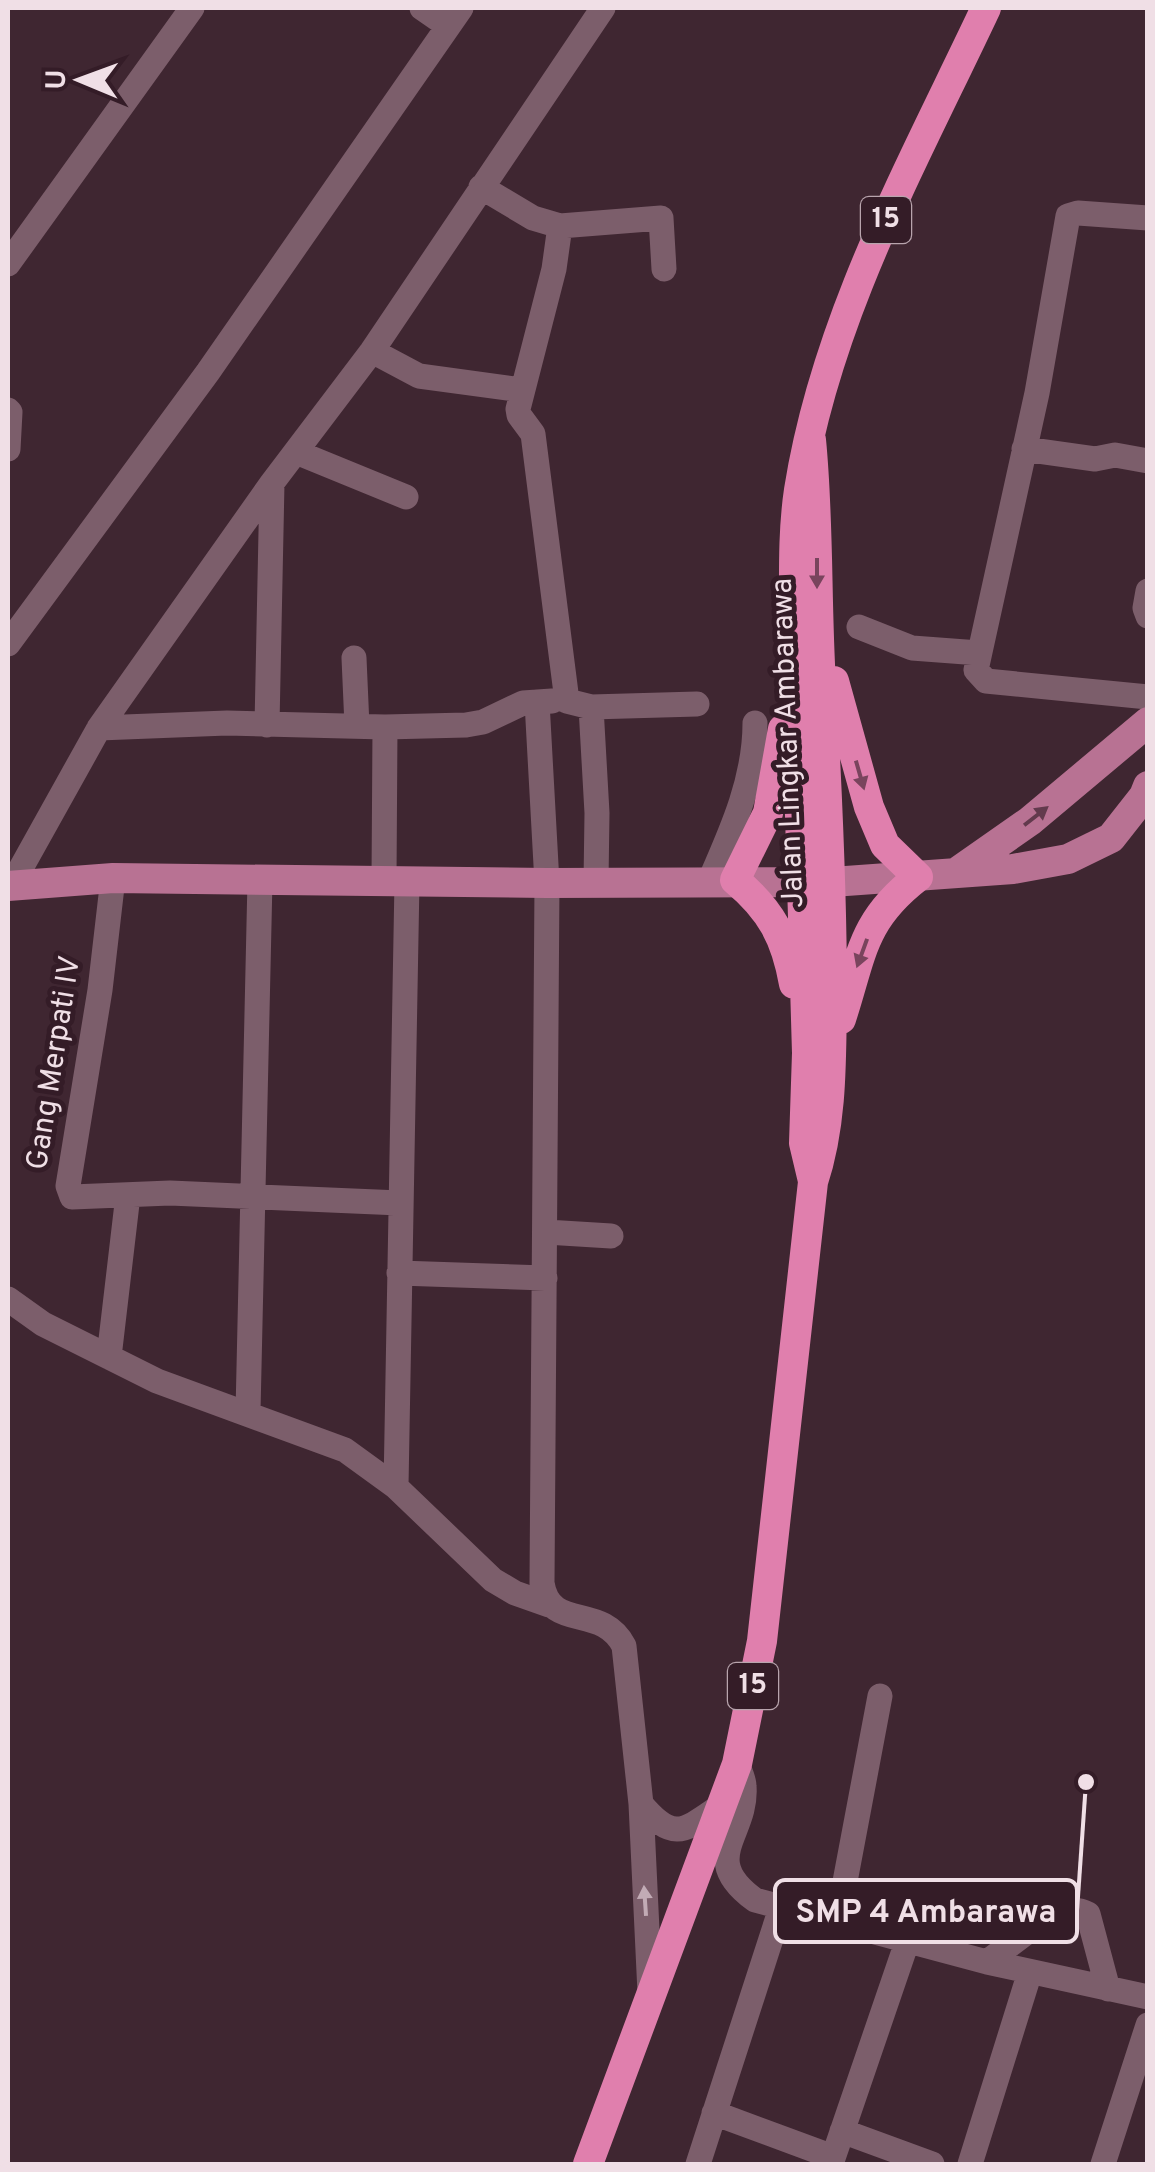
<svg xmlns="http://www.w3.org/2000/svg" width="1155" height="2172" font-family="Overpass,sans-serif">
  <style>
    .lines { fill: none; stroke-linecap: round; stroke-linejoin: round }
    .minor { stroke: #7c5e6b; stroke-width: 25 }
    .major { stroke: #b87293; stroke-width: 30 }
    .highway { stroke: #e07fad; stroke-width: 30 }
    .oneway { fill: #79445d }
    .oneway2 { fill: #623a4d }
    .oneway3 { fill: #c2abb5 }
    .labels { text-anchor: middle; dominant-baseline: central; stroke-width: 10; stroke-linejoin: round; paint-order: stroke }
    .shield { fill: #341c27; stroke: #b8a4ad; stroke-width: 2.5 }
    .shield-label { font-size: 28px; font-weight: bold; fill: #f0dfe6 }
    .street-label { font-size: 30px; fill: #f0dfe6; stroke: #341c27 }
    .leader { fill: none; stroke: #f0dfe6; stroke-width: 4 }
    .callout-dot { fill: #f0dfe6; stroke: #341c27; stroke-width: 4 }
    .callout { fill: #341c27; stroke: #f0dfe6; stroke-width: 4 }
    .callout-label { font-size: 32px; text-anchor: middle; font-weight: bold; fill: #f0dfe6 }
  </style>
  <rect width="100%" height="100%" fill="#3f2631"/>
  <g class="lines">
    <path class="minor" d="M422 8 448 26
      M481 187 533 218 560 226 554 269 518 409 519 415 533 434 567 701 591 707 697 704
      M1148 218 1078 213 1068 216 1037 393 976 670 986 681 1148 697
      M560 226 661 218 664 269
      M8 264 192 8
      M372 351 419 376 521 390
      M8 410 10 412 8 449
      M1024 449 1095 459 1115 455 1148 461
      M296 452 406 497
      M1148 591 1145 608 1148 616
      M859 627 912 648 979 653
      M8 644 208 372 461 8
      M354 658 357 726
      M537 702 547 883 542 1583C550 1633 601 1602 624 1646L641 1804 650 1993
      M591 707 597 813 596 882
      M267 725 272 483
      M385 727 466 725 483 722 523 703 552 701
      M99 728 227 723 385 727 384 881
      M113 878 100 990 68 1186 72 1197 170 1193 400 1203
      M710 880C732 830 755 779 755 723
      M407 881 396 1487 493 1580 515 1593 549 1605
      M11 886 99 728 272 483 372 351 603 8
      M546 1232 611 1236
      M399 1273 545 1278
      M8 1299 43 1324 157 1381 345 1450 396 1487
      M109 1357 128 1195
      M248 1412 260 880
      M737 1764C740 1771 744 1779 744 1786 748 1835 697 1858 755 1900L987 1962 1148 1997
      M641 1804C674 1843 684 1831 722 1805
      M837 1924 880 1696
      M987 1962 1047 1917C1060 1911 1075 1907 1088 1914L1108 1989
      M714 2113 833 2157
      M842 2131 932 2164
      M698 2164 781 1908
      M831 2164 907 1942
      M970 2164 1030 1972
      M1103 2164 1148 2025"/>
    <path class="major" d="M957 872 1030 821 1148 722
      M8 886 113 878 547 883 832 882 1013 869 1068 859 1111 838 1144 796 1148 786"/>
    <path class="highway" d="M834 681 869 807 885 845 918 877C861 921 862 955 841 1019
      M783 729 768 813 735 880C771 910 786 938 794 984
      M813 1181 804 1143 807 1053 794 612C794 571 793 530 799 490 826 318 913 163 986 8
      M588 2164 737 1764 762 1641 813 1182C833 1122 831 1057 832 994 832 890 827 787 821 683 816 602 819 521 811 440"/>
  </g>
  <defs><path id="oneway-solid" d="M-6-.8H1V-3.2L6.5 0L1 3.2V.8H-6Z" transform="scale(2.5)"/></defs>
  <g class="oneway">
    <use href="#oneway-solid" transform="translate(817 573) rotate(90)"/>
    <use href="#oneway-solid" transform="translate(860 775) rotate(74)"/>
    <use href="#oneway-solid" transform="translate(862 953) rotate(110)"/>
  </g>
  <use class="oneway2" href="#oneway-solid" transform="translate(1036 816) rotate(-38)"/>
  <use class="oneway3" href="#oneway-solid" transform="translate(645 1901) rotate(-94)"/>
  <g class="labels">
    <g class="shield">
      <rect x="861" y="197" width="50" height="46" rx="8"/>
      <rect x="728" y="1663" width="50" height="46" rx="8"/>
    </g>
    <g class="shield-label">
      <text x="886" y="220">15</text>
      <text x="753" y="1686">15</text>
    </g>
    <g class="street-label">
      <text transform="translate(789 743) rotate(-92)">Jalan Lingkar Ambarawa</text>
      <text transform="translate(55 1063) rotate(-81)">Gang Merpati IV</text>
    </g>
  </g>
  <path class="leader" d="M1086 1782L1077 1911"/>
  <circle class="callout-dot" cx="1086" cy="1782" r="10"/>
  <rect class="callout" x="775" y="1880" width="302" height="62" rx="10"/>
  <g class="callout-label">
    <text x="926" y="1922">SMP 4 Ambarawa</text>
  </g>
  <rect width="1155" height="2172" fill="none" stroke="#f0dfe6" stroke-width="20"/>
  <g transform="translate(80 80) rotate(271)" stroke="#341c27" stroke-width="8" paint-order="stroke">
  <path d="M0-8L18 38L0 25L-18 38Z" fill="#f0dfe6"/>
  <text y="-15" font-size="28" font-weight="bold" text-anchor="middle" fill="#f0dfe6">U</text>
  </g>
</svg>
